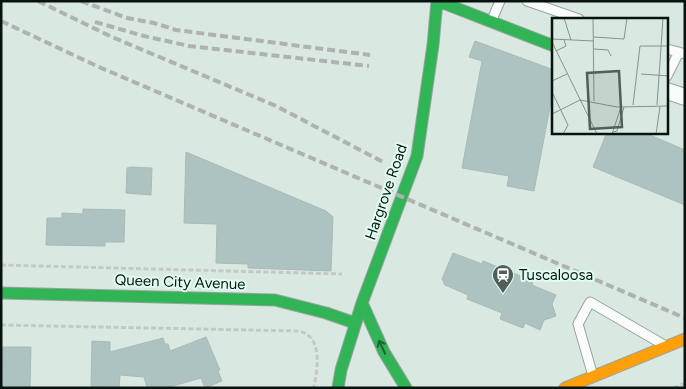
<svg xmlns="http://www.w3.org/2000/svg" width="686" height="389" font-family="Figtree,sans-serif">
  <style>
    .building { fill: #acc3c1; stroke: #acb9b6 }
    .lines { fill: none; stroke-linecap: round; stroke-linejoin: round }
    .lane-casing { stroke: #98a49f; stroke-width: 11 }
    .street-casing { stroke: #98a49f; stroke-width: 18 }
    .fast-casing { stroke: #98a49f; stroke-width: 13 }
    .slow-casing { stroke: #98a49f; stroke-width: 13 }
    .path { stroke: #c3c9c6; stroke-width: 3; stroke-dasharray: 5 2.5; stroke-linecap: butt }
    .lane { stroke: #f9fcfb; stroke-width: 9 }
    .street { stroke: #f9fcfb; stroke-width: 16 }
    .fast { stroke: #30b455; stroke-width: 11 }
    .slow { stroke: #ff9f0a; stroke-width: 11 }
    .rail { stroke: #aeb2b1; stroke-width: 4; stroke-dasharray: 8 4; stroke-linecap: butt }
    .oneway { stroke: #1c6432 }
    .labels { text-anchor: middle; dominant-baseline: central; stroke-width: 4; stroke-linejoin: round; paint-order: stroke }
    .street-label { font-size: 15px; fill: #08130f; stroke: #dffdf0 }
    .poi-label { font-size: 15px; fill: #08130f; stroke: #dffdf0; text-anchor: start }
    .inset-road { fill: none; stroke: #85938e; stroke-width: 1 }
    .view { fill: #515e59; fill-opacity: 0.15; stroke: #515e59; stroke-width: 2.5 }
    .inset-edge { fill: none; stroke: #08130f; stroke-width: 2.5 }
  </style>
  <rect width="100%" height="100%" fill="#d9e9e2"/>
  <path class="building" d="M475 41 554 70V86L534 191 507 186 509 176 462 168 482 61 469 57Z
    M607 132H643L685 150V205L593 167Z
    M186 152 326 211 333 217 331 271 248 268V264L216 263 217 224 184 223Z
    M131 167 152 168 151 195 126 193 127 168Z
    M83 209 125 210 124 242H105V246L46 245 47 218H62V213L83 214Z
    M453 253 482 264 483 261 533 281 532 285 556 295 552 304 556 316 544 320 540 330 525 323 523 328 500 319 502 313 467 299 468 295 445 285 442 279Z
    M206 337 220 370 218 371 222 381 205 388 201 378 166 388H147L144 377 120 375 119 388 91 387 92 341 110 342V352L163 338 165 344H168L170 351Z
    M2 347H31L30 388H1Z"/>
  <g class="lines">
    <g class="lane-casing">
      <path id="lane" d="M527 1 579 19
        M491 22 500 1
        M667 49 685 54
        M667 76 679 52
        M593 376 578 324 590 302 664 345"/>
    </g>
    <g class="street-casing">
      <path id="street" d="M667 91 685 97"/>
    </g>
    <g class="fast-casing">
      <path id="fast" d="M438 1 554 46
        M1 293 275 300 326 313 355 323
        M362 303 384 352 406 388
        M338 388 341 370 362 303 417 156 433 45 437 1"/>
    </g>
    <g class="slow-casing">
      <path id="slow" d="M565 388 685 339"/>
    </g>
    <path class="path" d="M1 265 342 274
      M1 325 299 331C324 337 317 370 314 388
      M674 388 685 383"/>
    <use href="#lane" class="lane"/>
    <use href="#street" class="street"/>
    <use href="#fast" class="fast"/>
    <use href="#slow" class="slow"/>
    <path class="rail" d="M38 1 112 37 276 106 383 162
      M81 1 127 18 154 23 176 30 370 55
      M1 21 99 67 685 318
      M95 22 144 36 189 46 369 66"/>
  </g>
  <defs><path id="oneway-shaft" d="M-6 0H5M1.5-3L5.5 0L1.5 3" fill="none" stroke-width="1.6" stroke-linecap="round" stroke-linejoin="round" transform="scale(1.25)"/></defs>
  <use class="oneway" href="#oneway-shaft" transform="translate(382 347) rotate(-115)"/>
  <defs>
    <g id="station-pin" transform="scale(1.125)"><path d="M0 17L-7.5 6A9.5 9.5 0 1 1 7.5 6Z" fill="#515e59" stroke="#dffdf0"/><path d="M-3-6H3Q5-6 5-4V2Q5 4 3 4L4.5 6H3L1.5 4h-3L-3 6H-4.5L-3 4Q-5 4-5 2V-4Q-5-6-3-6ZM-3.5-4v3h7v-3ZM-3.5 1v1.5H-2V1ZM2 1v1.5H3.5V1Z" fill="#fff"/></g>
  </defs>
  <g fill-rule="evenodd">
    <use href="#station-pin" x="503" y="275"/>
  </g>
  <g class="labels">
    <g class="street-label">
      <text transform="translate(386 192) rotate(-71)">Hargrove Road</text>
      <text transform="translate(180 282) rotate(2)">Queen City Avenue</text>
    </g>
    <g class="poi-label">
      <text x="519" y="275">Tuscaloosa</text>
    </g>
  </g>
  <g transform="translate(552 18)">
    <rect width="116" height="116" fill="#d9e9e2"/>
    <path class="inset-road" d="M12 0 19 22M41 0 42 83M42 19 72 21 75 0M0 21 42 23M0 24 45 116M42 31 56 32 59 38M4 33 14 28 12 22M89 56 117 58M0 63 15 56M0 74 16 107 11 116M28 82 65 89 117 88M81 87 88 28H117M105 87 111 0M0 96 28 82M61 114 65 113 72 89M60 116 69 89M104 116 108 89"/>
    <path class="view" d="M67 53 70 109 38 111 35 55Z"/>
    <rect width="116" height="116" class="inset-edge"/>
  </g>
  <rect width="686" height="389" fill="none" stroke="#08130f" stroke-width="5"/>
</svg>
